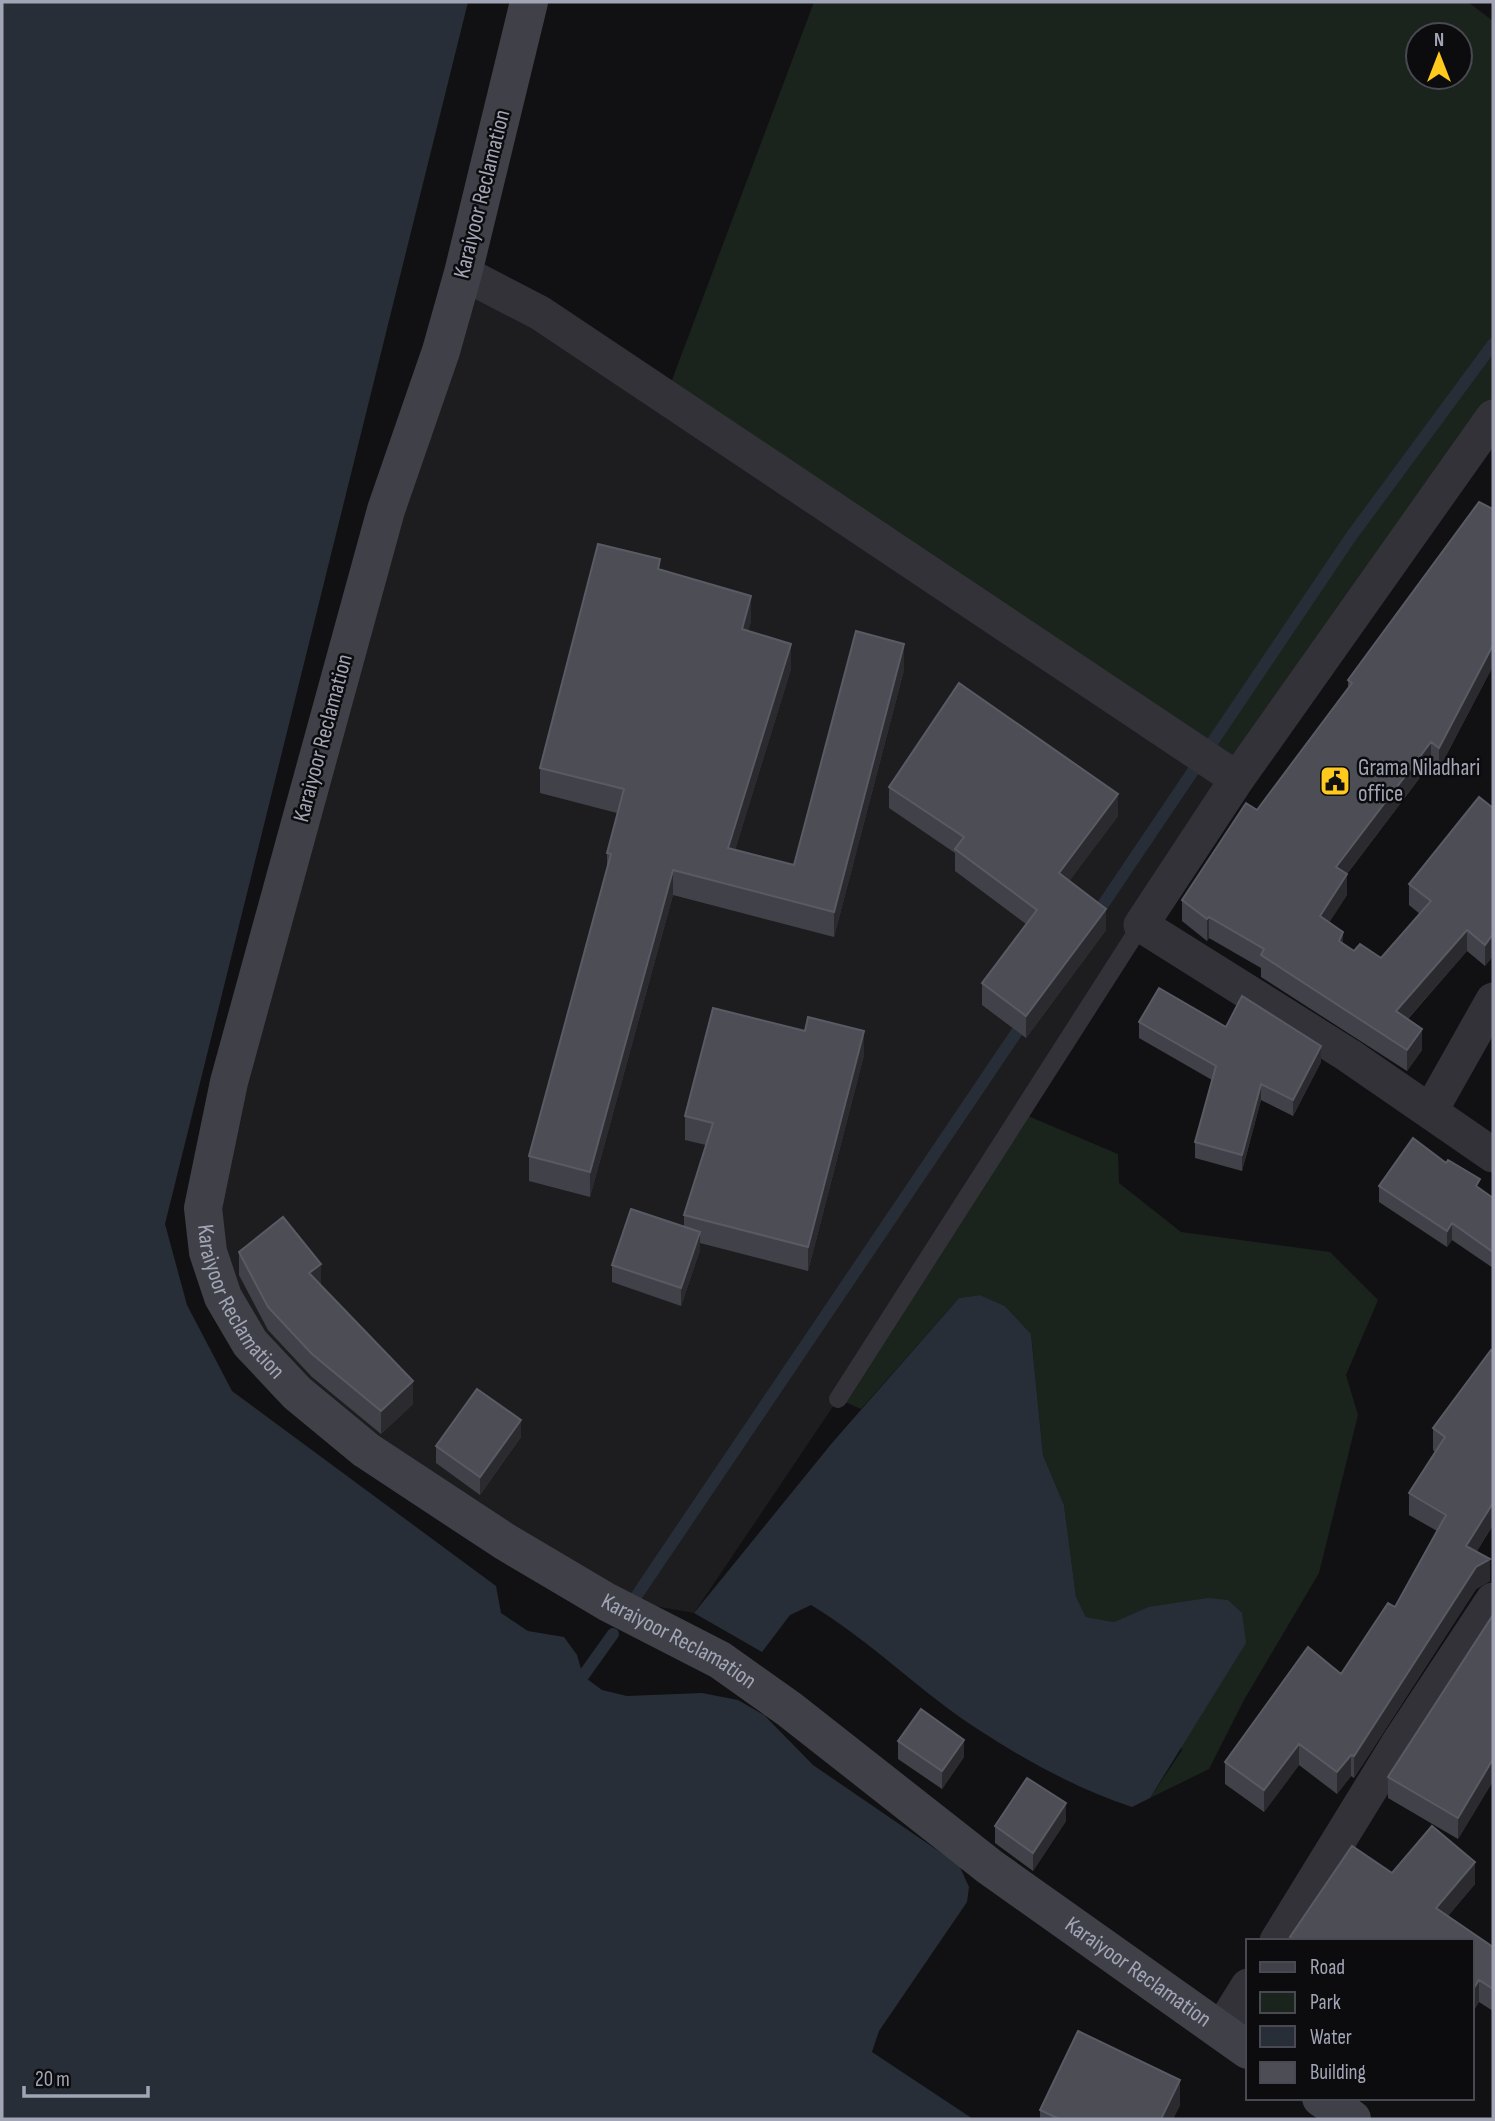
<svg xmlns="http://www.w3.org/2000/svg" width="1495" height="2121" font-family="'Sofia Sans Condensed',sans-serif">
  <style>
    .built { fill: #1d1d20 }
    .green { fill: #1b231d; fill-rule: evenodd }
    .water { fill: #272e37 }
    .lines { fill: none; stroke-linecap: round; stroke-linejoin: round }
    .stream { stroke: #272e37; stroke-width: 12 }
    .lane { stroke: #323238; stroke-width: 18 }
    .street { stroke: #323238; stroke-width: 35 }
    .secondary { stroke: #404148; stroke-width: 38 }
    .wall { fill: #414249 }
    .shaded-wall { fill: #2a2a2f }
    .building { fill: #4c4d55; stroke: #595b64; stroke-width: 2 }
    .labels { text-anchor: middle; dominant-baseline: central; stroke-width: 5; stroke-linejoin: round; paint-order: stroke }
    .street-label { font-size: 23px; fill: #a1a5b5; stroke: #0c0c0e }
    .poi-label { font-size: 23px; fill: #a1a5b5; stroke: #0c0c0e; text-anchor: start }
  </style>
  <rect width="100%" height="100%" fill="#111113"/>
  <path class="built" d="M454 270 1237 779 838 1399 694 1613 563 1590 237 1354 201 1291 190 1236Z"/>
  <path class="green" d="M814 2H1468L1493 21V417L1237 779 666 396ZM1418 35H1460V77H1418Z
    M1021 1113 1118 1154 1119 1183 1181 1232 1330 1252 1378 1300 1346 1375 1358 1415 1319 1573 1244 1700 1209 1769 1150 1798 1182 1750 1148 1607 1114 1622 1086 1617 1076 1598 1064 1505 1043 1455 1031 1334 1005 1306 980 1295 959 1298 861 1409 838 1399Z"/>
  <path class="water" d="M2 2H468L165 1224 187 1305 232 1391 496 1586 501 1613 528 1631 564 1637 577 1655 583 1676 602 1690 627 1696 702 1693 738 1700 764 1715 813 1765 959 1865 969 1887 967 1902 879 2031 872 2052 973 2119H2Z
    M980 1295 1005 1306 1031 1334 1043 1455 1064 1505 1076 1597 1086 1617 1114 1622 1148 1607 1208 1598 1228 1600 1242 1613 1246 1643 1150 1798 1132 1807C1078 1789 1026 1761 979 1730 920 1692 871 1641 811 1605L790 1615 762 1652 694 1613 832 1443 959 1298Z"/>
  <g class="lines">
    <path class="stream" d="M1094 918 1350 538 1493 344
      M637 1595 1027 1017
      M583 1676 613 1634"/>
    <path class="lane" d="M838 1399 1141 925"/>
    <path class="street" d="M463 273 540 313 1237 779
      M1493 417 1237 779 1141 925 1348 1055 1493 1155
      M1431 1110 1493 1000
      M1277 1941 1398 1744 1493 1600
      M1220 2031 1248 1986"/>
    <g class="secondary">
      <path id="s1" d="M529 2 463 273 441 351 386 510 229 1082 203 1208 208 1252 223 1297 250 1343 297 1393 366 1450 504 1541 607 1602 720 1660 789 1709 990 1867 1248 2050"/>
      <path d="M1321 2098 1352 2119"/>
    </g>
  </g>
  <path class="wall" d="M1493 509V666L1439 769 1431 763 1347 874V895L1329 922 1343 943 1354 951 1381 958 1420 914 1409 905V884L1493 808V956L1485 966 1467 951 1408 1019 1422 1050 1407 1071 1261 977V968L1209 938 1207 941 1182 921V900L1257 810 1348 689V680Z
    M660 569 751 621 748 631 791 669 735 850 794 865 904 670 834 937 673 895 590 1197 529 1181V1156L607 871V853L617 813 540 793V768Z
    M889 787 1118 816 1069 881 1106 930 1026 1038 982 1005V983L1026 924 955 871V853L889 808Z
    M1139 1022 1226 1027 1321 1062 1293 1116 1261 1100 1242 1171 1195 1158V1142L1212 1080 1139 1038Z
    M864 1055 808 1271 700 1243V1250L681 1306 612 1282V1265L684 1227V1215L706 1145 685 1140V1116Z
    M1446 1163 1493 1198V1268L1452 1240 1447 1247 1379 1202V1186Z
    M239 1252 321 1285 413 1404 381 1434 312 1377 268 1330 239 1275Z
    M1493 1352V1525L1477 1551 1490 1581 1476 1589 1354 1778 1351 1776 1337 1794 1299 1765 1264 1812 1225 1784V1762L1341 1674 1395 1607 1437 1531 1409 1515V1493L1435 1452 1433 1450V1428Z
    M521 1437 480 1495 436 1463V1446Z
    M1493 1615V1781L1458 1839 1388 1798V1777Z
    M898 1741 964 1757 942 1789 898 1759Z
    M1066 1821 1033 1871 995 1843V1826Z
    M1392 1873 1475 1884 1448 1916 1493 1947V2011L1479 2002 1472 2013V1941H1290V1937Z
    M1180 2105 1173 2119H1040V2110Z"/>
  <path class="shaded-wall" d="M751 596V621L742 654V629Z
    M791 644V669L728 873V848Z
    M904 644V670L834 937V912Z
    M1493 645V666L1439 769V748Z
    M1431 742V763L1336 888V867Z
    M1118 794V816L1059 895V873Z
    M673 870V895L590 1197V1172Z
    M1347 874V895L1320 937V916Z
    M1106 909V930L1026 1038V1016Z
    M1209 917V938L1207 941V919Z
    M1467 930V951L1396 1032V1011Z
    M1343 932V953L1339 941Z
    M1493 934V956L1485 966V945Z
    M1422 1029V1050L1407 1071V1050Z
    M864 1031V1055L808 1271V1247Z
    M1321 1046V1062L1293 1116V1100Z
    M1261 1084V1100L1242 1171V1155Z
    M1452 1223V1240L1447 1247V1231Z
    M700 1232V1250L681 1306V1288Z
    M321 1264V1286L309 1273Z
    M413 1381V1404L381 1434V1411Z
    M521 1420V1437L480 1495V1477Z
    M1493 1503V1525L1466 1568V1546Z
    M1490 1559V1581L1476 1589 1354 1778V1756L1476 1567Z
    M964 1740V1757L942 1789V1771Z
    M1299 1744V1765L1264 1812V1790Z
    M1351 1755V1776L1337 1794V1772Z
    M1493 1759V1781L1458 1839V1818Z
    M1066 1803V1821L1033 1871V1853Z
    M1475 1862V1884L1436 1930V1908Z
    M1479 1980V2002L1472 2013V1991Z
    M1180 2080V2105L1173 2119H1161Z"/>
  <path class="building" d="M1479 502 1493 509V645L1439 748 1431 742 1336 867 1347 874 1320 916 1343 932 1339 941 1354 951 1360 944 1381 958 1431 901 1409 884 1479 797 1493 808V934L1485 945 1467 930 1396 1011 1422 1029 1407 1050 1261 955 1264 949 1209 917 1207 919 1182 900 1246 803 1257 810 1352 683 1348 680Z
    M598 544 660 559 658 569 751 596 742 629 791 644 728 848 794 865 856 631 904 644 834 912 673 870 590 1172 529 1156 611 854 607 853 624 789 540 768Z
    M959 683 1118 794 1059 873 1106 909 1026 1016 982 983 1037 910 955 849 964 837 889 787Z
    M1159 988 1226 1027 1242 996 1321 1046 1293 1100 1261 1084 1242 1155 1195 1142 1216 1066 1139 1022Z
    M713 1008 805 1031 808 1017 864 1031 808 1247 684 1215 713 1123 685 1116Z
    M1413 1138 1446 1163 1448 1160 1480 1179 1476 1186 1493 1198V1252L1452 1223 1447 1231 1379 1186Z
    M631 1209 700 1232 681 1288 612 1265Z
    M283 1217 321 1264 309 1273 413 1381 381 1411 312 1354 268 1307 239 1252Z
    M1491 1350 1493 1352V1503L1466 1546 1490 1559 1476 1567 1354 1756 1351 1755 1337 1772 1299 1744 1264 1790 1225 1762 1308 1647 1341 1674 1388 1603 1395 1607 1446 1515 1409 1493 1445 1437 1433 1428Z
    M477 1389 521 1420 480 1477 436 1446Z
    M1493 1615V1759L1458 1818 1388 1777Z
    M921 1709 964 1740 942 1771 898 1741Z
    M1027 1778 1066 1803 1033 1853 995 1826Z
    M1432 1826 1475 1862 1436 1908 1493 1947V1989L1479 1980 1472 1991V1941H1296L1290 1937 1352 1846 1392 1873Z
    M1078 2031 1180 2080 1161 2119H1059L1040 2110Z"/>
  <defs>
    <g id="civic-square" transform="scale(1.575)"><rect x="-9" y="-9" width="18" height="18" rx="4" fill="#ffca1d" stroke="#0c0c0e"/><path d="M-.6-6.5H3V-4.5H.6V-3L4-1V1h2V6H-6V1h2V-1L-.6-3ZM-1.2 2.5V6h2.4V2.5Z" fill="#111"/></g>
  </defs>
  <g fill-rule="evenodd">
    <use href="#civic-square" x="1335" y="781"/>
  </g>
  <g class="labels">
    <g class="street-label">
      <text transform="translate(482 194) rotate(-76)">Karaiyoor Reclamation</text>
      <text transform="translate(323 738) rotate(-75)">Karaiyoor Reclamation</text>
      <text stroke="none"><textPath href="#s1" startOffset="1353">Karaiyoor Reclamation</textPath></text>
      <text stroke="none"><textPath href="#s1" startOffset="1920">Karaiyoor Reclamation</textPath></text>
      <text stroke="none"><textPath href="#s1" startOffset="2487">Karaiyoor Reclamation</textPath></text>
    </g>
    <g class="poi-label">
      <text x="1358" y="768">Grama Niladhari<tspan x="1358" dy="26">office</tspan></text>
    </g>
  </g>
  <rect width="1495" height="2121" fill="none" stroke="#a1a5b5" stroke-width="7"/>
  <rect x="1246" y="1939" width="228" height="161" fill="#0c0c0e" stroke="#484951" stroke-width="2"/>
  <rect x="1260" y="1962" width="35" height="10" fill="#404148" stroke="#484951" stroke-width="2"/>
  <text x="1310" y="1974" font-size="21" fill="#a1a5b5">Road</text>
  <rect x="1260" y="1992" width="35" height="21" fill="#1b231d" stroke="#484951" stroke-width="2"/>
  <text x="1310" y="2009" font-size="21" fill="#a1a5b5">Park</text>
  <rect x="1260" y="2026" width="35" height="21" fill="#272e37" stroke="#484951" stroke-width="2"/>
  <text x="1310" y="2044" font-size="21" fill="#a1a5b5">Water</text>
  <rect x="1260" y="2062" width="35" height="21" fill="#4c4d55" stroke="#484951" stroke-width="2"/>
  <text x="1310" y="2079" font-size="21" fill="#a1a5b5">Building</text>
  <g transform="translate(1439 56)"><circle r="33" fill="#0c0c0e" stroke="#484951" stroke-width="2"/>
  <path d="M0-5L12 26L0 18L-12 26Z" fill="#ffca1d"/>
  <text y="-10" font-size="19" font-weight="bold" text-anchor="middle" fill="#a1a5b5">N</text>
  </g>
  <path d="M24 2086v10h124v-10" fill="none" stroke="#a1a5b5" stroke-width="3.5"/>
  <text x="35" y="2086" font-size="21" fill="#a1a5b5" stroke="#0c0c0e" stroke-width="5" paint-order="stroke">20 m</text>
</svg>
